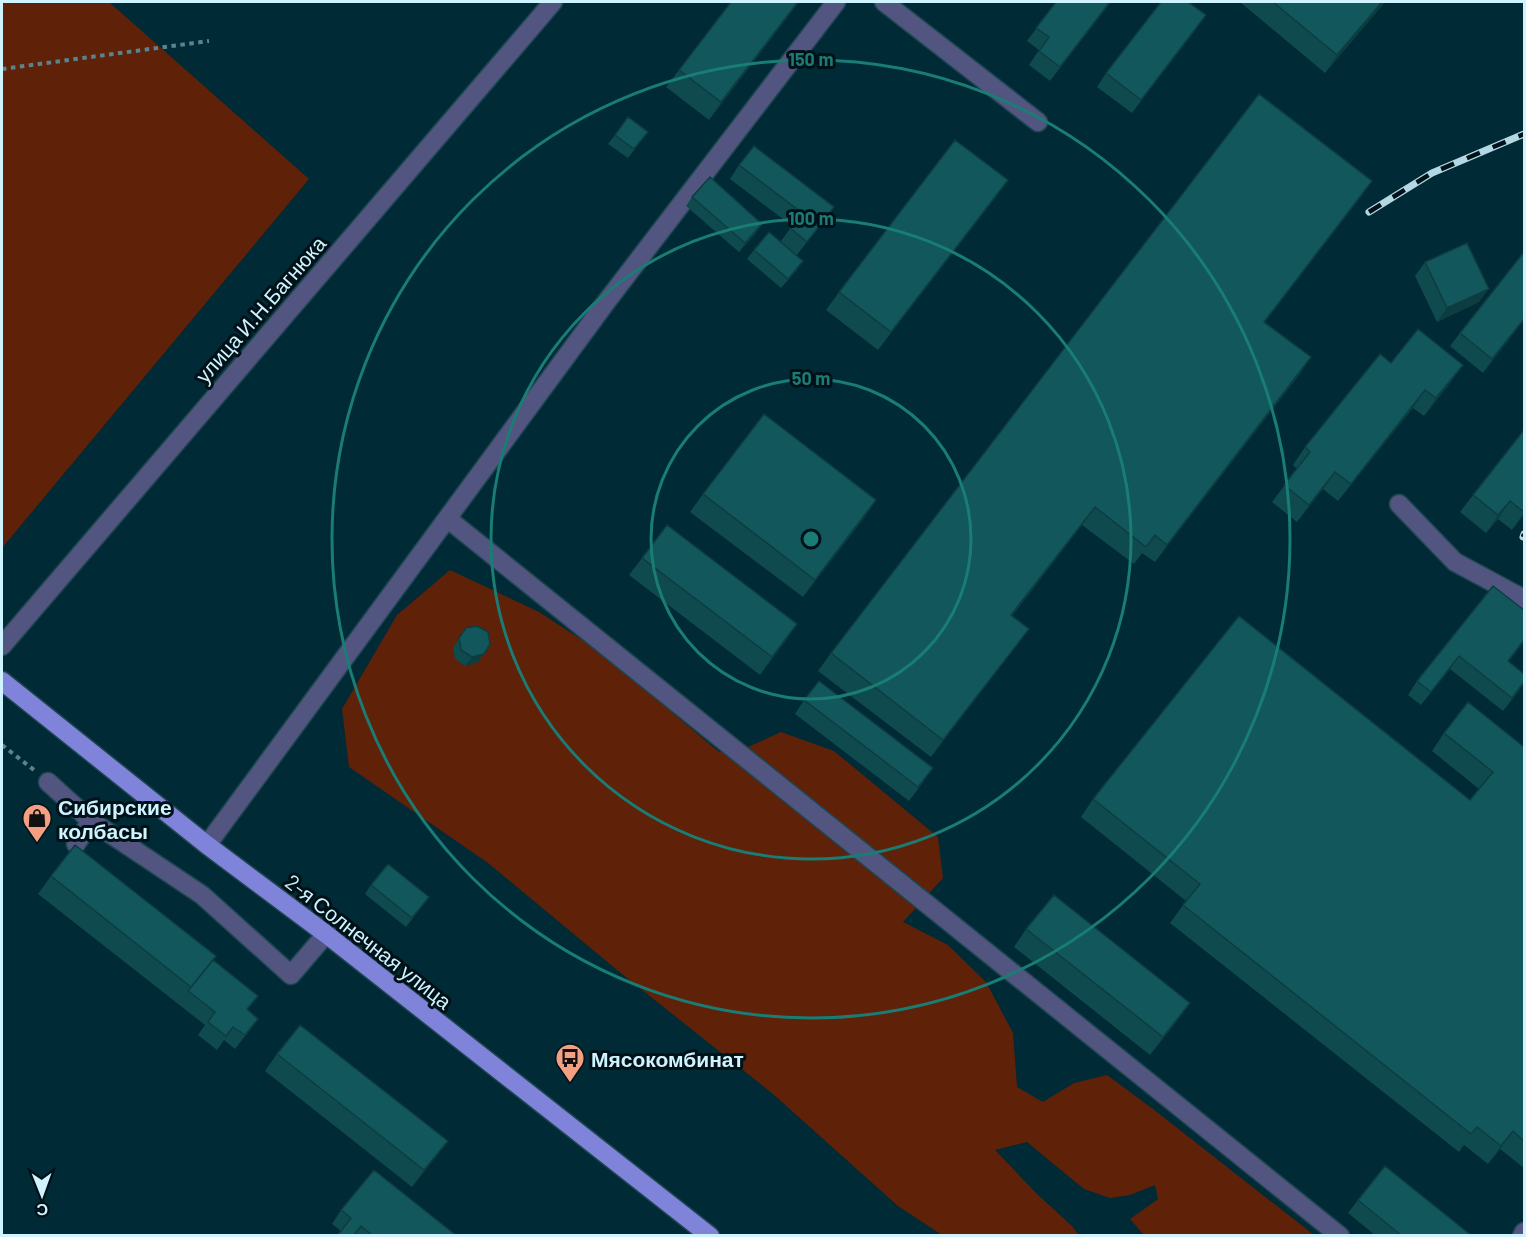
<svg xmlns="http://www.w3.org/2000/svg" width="1526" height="1237" font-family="Barlow,sans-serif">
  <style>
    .green { fill: #5f2108 }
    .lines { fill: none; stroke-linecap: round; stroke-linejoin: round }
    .minor-casing { stroke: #1d4651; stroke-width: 21 }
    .major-casing { stroke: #1d4651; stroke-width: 21 }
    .path { stroke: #5b838e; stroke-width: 4; stroke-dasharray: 4.5 4.5; stroke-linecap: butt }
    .minor { stroke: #52557f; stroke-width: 18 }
    .major { stroke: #7f83d9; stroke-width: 18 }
    .rail-casing { stroke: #b3d8e4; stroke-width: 7 }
    .rail { stroke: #001118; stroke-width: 4.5; stroke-dasharray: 14; stroke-linecap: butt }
    .wall { fill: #0f4b4e }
    .shaded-wall { fill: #0d3d40 }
    .building { fill: #12575b; stroke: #0d3d40; stroke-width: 1.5 }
    .ring { fill: none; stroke: #197c75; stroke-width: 3 }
    .labels { text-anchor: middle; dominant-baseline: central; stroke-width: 6; stroke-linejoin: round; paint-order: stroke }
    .street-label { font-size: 21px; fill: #cff3ff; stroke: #001118 }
    .poi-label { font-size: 21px; font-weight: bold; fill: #cff3ff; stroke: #001118; text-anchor: start }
    .centre { fill: #197c75; stroke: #001118; stroke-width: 3 }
    .ring-label { font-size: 18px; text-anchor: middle; font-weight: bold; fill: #197c75; stroke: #001118; stroke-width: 6; stroke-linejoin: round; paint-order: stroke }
  </style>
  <rect width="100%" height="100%" fill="#002a35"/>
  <path class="green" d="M2 2H109L309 179 2 548Z
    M450 570 539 612 599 651 719 752 748 747 781 732 834 751 938 837 943 878 903 922 948 945 986 982 1013 1033 1017 1087 1043 1102 1074 1083 1107 1075 1153 1109 1314 1235H1144L1130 1219 1158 1199 1155 1185 1130 1195 1110 1198 1084 1189 1027 1142 995 1150 1037 1194 1072 1226 1079 1235H942L898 1206 773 1094 617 970 488 863 349 767 342 709 397 615Z"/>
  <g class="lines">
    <g class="minor-casing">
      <path id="minor" d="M884 2 1038 122
        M1399 504 1455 562 1524 599
        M448 519 1340 1236
        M2 646 553 2
        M48 782 91 821
        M76 844 91 821 202 895 291 975 326 934
        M207 845 607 301 836 2
        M1522 1236 1524 1232"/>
    </g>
    <g class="major-casing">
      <path id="major" d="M2 681 207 845 326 934 710 1236"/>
    </g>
    <path class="path" d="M2 69 209 41
      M2 745 34 770"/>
    <use href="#minor" class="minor"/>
    <use href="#major" class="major"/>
    <g class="rail-casing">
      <path id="rail" d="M1369 212 1432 173 1524 134
        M1523 537 1524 534"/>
    </g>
    <use href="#rail" class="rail"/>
  </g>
  <path class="wall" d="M731 2H799L709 120 666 87Z
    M1056 2H1111L1050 81 1029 65 1039 50 1027 41Z
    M1240 2H1385L1325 73Z
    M1197 28 1132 113 1097 87 1106 73Z
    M615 135 641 141 628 158 608 144Z
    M739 165 834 207 797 255V270L781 288 747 259 754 250 781 241 792 226 730 179Z
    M1008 180 996 197 878 350 826 310 839 292Z
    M1372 181 1360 198 1265 322 1311 357 1299 375 1155 562 1142 553 1134 564 1082 525 1012 616 1029 629 1016 646 931 757 818 671 831 653Z
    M692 197 756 233 739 252 686 206Z
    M1425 262 1479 302 1437 322 1415 276Z
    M1524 320 1483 373 1450 346 1460 333Z
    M1391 363 1451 382 1424 416 1413 408 1338 501 1323 489 1297 522 1272 502 1297 469 1293 465 1305 447Z
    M1524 430V514L1512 530 1498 519 1486 533 1460 512 1473 495Z
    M703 494 876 500 864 518 803 597 690 512Z
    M642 558 797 624 760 675 629 575Z
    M1524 610 1509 662 1519 691 1503 711 1450 669 1421 705 1408 695 1417 681Z
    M466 628 477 663 465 666 455 659 453 648Z
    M804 700 924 781 909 801 795 714Z
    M1444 733 1524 747V1168L1500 1149 1488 1164 1464 1145 1459 1152 1170 923 1186 901 1081 817 1093 799 1470 800 1479 789 1432 751Z
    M51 876 213 960 248 1010 258 1019 235 1049 224 1040 217 1050 198 1035 205 1025 38 894Z
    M371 885 429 897 406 927 365 894Z
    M1026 929 1190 1003 1177 1021 1150 1055 1014 947Z
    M277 1054 448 1141 435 1158 412 1187 265 1071Z
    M1358 1200 1472 1236H1376L1348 1213Z
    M341 1210 457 1236H337L341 1231 332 1224Z"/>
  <path class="shaded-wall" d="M798 2H799L709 120 721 102Z
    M1110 2H1111L1050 81 1060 67Z
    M1382 2H1385L1325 73 1337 55Z
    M1206 15 1197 28 1132 113 1141 100Z
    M1008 180 996 197 878 350 891 332Z
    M1372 181 1360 198 1251 339 1264 322Z
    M762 224 756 233 739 252 745 243Z
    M803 261 797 270 781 288 788 279Z
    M1489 289 1479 302 1437 322 1447 308Z
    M1524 319V320L1483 373 1492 359Z
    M1311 357 1299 375 1155 562 1167 545Z
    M1463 365 1451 382 1424 416 1436 398Z
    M1425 390 1413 408 1338 501 1351 484Z
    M1335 472 1323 489 1297 522 1309 505Z
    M876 500 864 518 803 597 815 580Z
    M1510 501 1498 519 1486 533 1498 515Z
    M1095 507 1082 525 999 633 1011 615Z
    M1524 512V514L1512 530Z
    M797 624 785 642 760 675 772 657Z
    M1029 629 1016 646 931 757 943 740Z
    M1524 640V642L1499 674 1508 661Z
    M484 654 477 663 465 666 472 657Z
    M1459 656 1450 669 1421 705 1431 692Z
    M1524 683 1519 691 1503 711 1512 698Z
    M1190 1003 1177 1021 1150 1055 1163 1037Z
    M258 1019 249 1032 235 1049 245 1035Z
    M1513 1131 1500 1149 1488 1164 1501 1146Z
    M448 1141 435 1158 412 1187 424 1170Z"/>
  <path class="building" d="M731 2H798L721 102 679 70Z
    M1056 2H1110L1060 67 1039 51 1049 37 1036 28Z
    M1161 2H1188L1206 15 1141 100 1106 73Z
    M1273 2H1382L1337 55Z
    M1259 94 1372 181 1264 322 1311 357 1167 545 1155 535 1146 547 1095 507 1011 615 1029 629 943 740 831 653Z
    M628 117 648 132 634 149 615 135Z
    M955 140 1008 180 891 332 839 292Z
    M754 146 834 207 807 242 790 228 802 213 739 165Z
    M710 177 762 224 745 243 692 197Z
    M769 232 803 261 788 279 754 250Z
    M1467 243 1489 289 1447 308 1425 262Z
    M1524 252V319L1492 359 1460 333Z
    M1418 329 1463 365 1436 398 1425 390 1351 484 1335 472 1309 505 1284 485 1310 452 1305 447 1380 354 1391 363Z
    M764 414 876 500 815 580 703 494Z
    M1524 430V512L1510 501 1498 515 1473 495Z
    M667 525 797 624 772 657 642 558Z
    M1493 586 1524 610V640L1508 661 1524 674V682L1512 698 1459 656 1431 692 1417 681Z
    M1239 616 1470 800 1493 772 1444 733 1468 702 1524 747V1141L1513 1131 1501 1146 1477 1127 1471 1134 1183 905 1200 884 1093 799Z
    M477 626 488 632 490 644 484 654 472 657 461 650 459 638 466 628Z
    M819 681 933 768 918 787 804 700Z
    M75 845 216 956 191 987 51 876Z
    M388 864 429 897 412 918 371 885Z
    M1054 895 1190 1003 1163 1037 1026 929Z
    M213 960 258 996 247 1009 258 1019 245 1035 233 1027 226 1036 208 1022 215 1012 188 991Z
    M300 1025 448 1141 424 1170 277 1054Z
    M1385 1166 1472 1236H1402L1358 1200Z
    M374 1170 457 1236H373L361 1226 353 1236H337L351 1218 341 1210Z"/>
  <g class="ring">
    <circle cx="811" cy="539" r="160"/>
    <circle cx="811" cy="539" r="320"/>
    <circle cx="811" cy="539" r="479"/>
  </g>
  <defs>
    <g id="shop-pin" transform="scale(1.5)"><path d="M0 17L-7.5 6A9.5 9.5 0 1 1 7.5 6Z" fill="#f3a082" stroke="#001118"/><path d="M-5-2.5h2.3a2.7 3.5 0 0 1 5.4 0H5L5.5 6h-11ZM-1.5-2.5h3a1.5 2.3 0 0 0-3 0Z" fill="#111"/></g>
    <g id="bus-pin" transform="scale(1.5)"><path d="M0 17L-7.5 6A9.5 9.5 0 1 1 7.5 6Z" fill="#f3a082" stroke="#001118"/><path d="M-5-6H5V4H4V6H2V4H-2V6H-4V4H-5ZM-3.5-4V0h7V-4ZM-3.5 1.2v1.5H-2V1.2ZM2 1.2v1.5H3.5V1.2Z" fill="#111"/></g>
  </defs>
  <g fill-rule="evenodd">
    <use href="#shop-pin" x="37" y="818"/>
    <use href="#bus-pin" x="570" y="1058"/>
  </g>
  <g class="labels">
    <g class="street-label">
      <text transform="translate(260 309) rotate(-49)">улица И.Н.Багнюка</text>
      <text transform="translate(369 941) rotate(38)">2-я Солнечная улица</text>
    </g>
    <g class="poi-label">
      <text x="58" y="806">Сибирские<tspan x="58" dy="24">колбасы</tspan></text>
      <text x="591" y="1058">Мясокомбинат</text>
    </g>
  </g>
  <circle cx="811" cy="539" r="9" class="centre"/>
  <g class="ring-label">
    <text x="811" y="66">150 m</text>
    <text x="811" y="225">100 m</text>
    <text x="811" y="385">50 m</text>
  </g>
  <rect width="1526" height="1237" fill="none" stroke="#cff3ff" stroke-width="6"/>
  <g transform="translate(42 1195) rotate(179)" stroke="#001118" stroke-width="4.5" paint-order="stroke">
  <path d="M0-4.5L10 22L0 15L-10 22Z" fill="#cff3ff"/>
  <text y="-9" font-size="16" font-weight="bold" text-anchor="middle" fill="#cff3ff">С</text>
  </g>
</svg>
